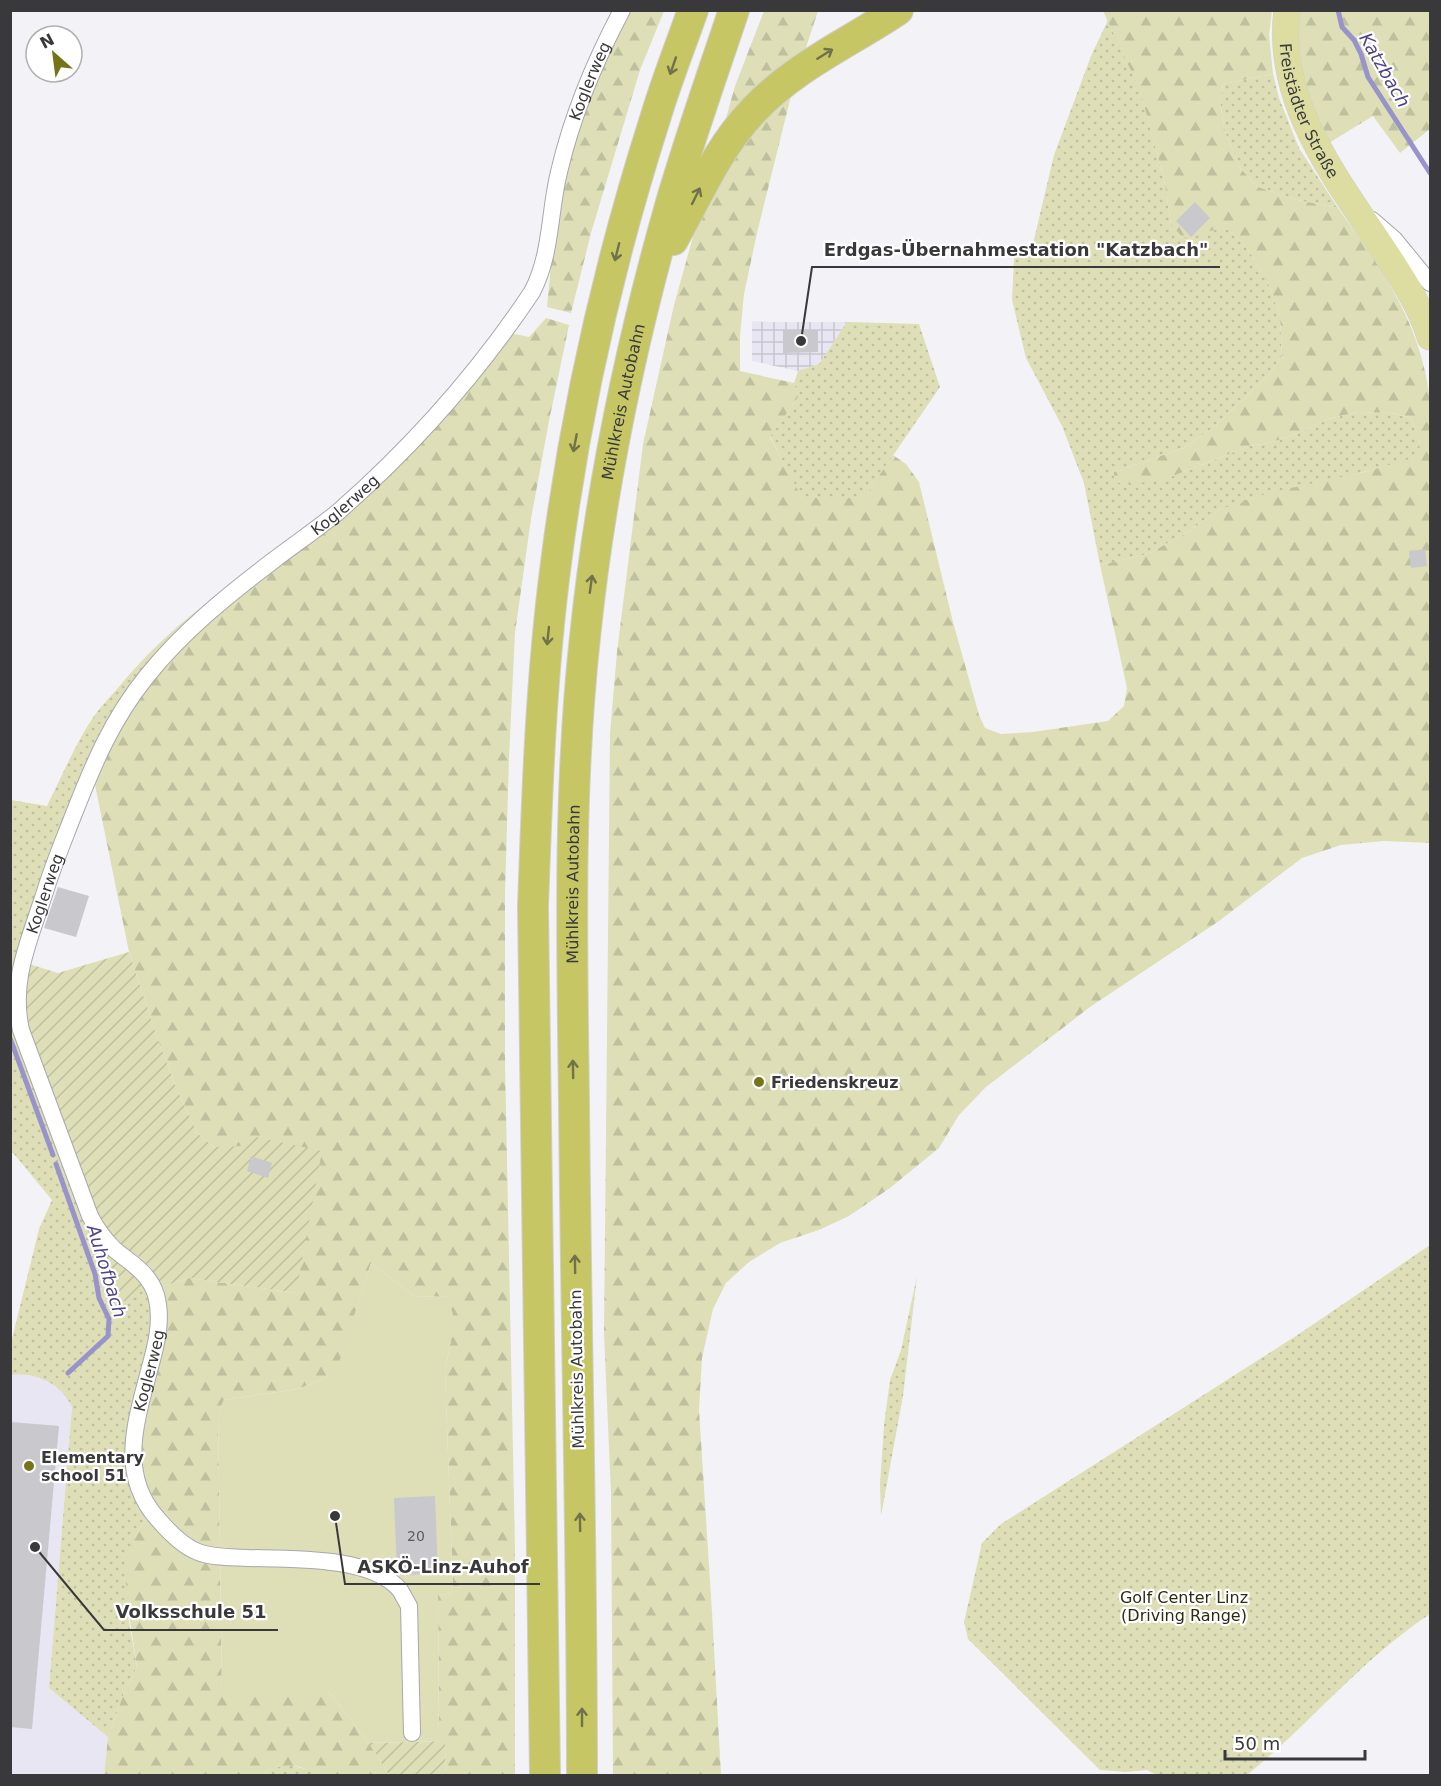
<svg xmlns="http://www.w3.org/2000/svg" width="1441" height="1786" font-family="'DejaVu Sans',sans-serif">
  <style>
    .built { fill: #e7e6f2 }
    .industrial { fill: url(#industrial-grid) }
    .grass { fill: url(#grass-dots) }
    .forest { fill: url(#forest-firs) }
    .garden { fill: url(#garden-furrows) }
    .pitch { fill: #dedfb7 }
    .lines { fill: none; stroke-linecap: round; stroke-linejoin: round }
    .stream { stroke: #9893ca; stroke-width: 5 }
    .building { fill: #c8c8cd }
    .minor-casing { stroke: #a8a7ac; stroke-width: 18 }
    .primary-casing { stroke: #cfcfd0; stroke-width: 27 }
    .motorway-casing { stroke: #cfcfd0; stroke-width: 32 }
    .minor { stroke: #fff; stroke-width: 16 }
    .primary { stroke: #dddda2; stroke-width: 26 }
    .motorway { stroke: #c6c664; stroke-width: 30 }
    .oneway { stroke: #71714b }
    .poi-dot { fill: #757418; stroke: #fff; stroke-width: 2 }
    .labels { text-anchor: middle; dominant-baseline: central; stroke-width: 4.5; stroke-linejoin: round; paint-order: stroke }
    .number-label { font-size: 14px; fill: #5d5d60 }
    .street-label { font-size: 16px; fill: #39393b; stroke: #fff }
    .poi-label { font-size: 16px; font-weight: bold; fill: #39393b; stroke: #fff; text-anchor: start }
    .park-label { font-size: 16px; fill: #2c2c10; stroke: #fff }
    .water-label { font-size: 18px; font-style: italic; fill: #504489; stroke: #fff }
    .leader { fill: none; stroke: #39393b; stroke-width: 2 }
    .callout-dot { fill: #39393b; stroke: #fff; stroke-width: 2 }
    .callout-label { font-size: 18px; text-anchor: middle; font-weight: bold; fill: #39393b; stroke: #fff; stroke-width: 4.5; stroke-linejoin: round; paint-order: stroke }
  </style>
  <defs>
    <pattern id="industrial-grid" width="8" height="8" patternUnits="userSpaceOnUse" patternTransform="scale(1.5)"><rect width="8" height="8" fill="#e7e6f2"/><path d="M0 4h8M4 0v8" fill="none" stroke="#c7c6d0"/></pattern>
    <pattern id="grass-dots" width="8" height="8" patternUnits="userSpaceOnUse" patternTransform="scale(1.5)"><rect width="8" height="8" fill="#dedfb7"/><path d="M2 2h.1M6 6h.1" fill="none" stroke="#bfc09e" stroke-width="1.8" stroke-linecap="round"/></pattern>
    <pattern id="forest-firs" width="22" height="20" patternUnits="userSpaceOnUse" patternTransform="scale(1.5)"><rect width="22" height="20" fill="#dedfb7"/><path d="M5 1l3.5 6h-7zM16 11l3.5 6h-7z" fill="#bfc09e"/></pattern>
    <pattern id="garden-furrows" width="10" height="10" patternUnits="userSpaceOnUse" patternTransform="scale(1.5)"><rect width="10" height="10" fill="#dedfb7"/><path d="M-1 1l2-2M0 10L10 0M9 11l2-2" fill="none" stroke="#bfc09e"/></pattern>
  </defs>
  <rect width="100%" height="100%" fill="#f3f3f7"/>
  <path class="built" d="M21 1374 43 1378 57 1387 67 1397 72 1407 49 1688 108 1737 104 1775H11L10 1375Z"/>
  <path class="industrial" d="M752 321 771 322H847L819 364 798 371 752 361Z"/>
  <path class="grass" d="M1108 20 1140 89 1164 179 1171 224 1225 227 1242 242 1256 261 1269 285 1280 316 1282 355 1270 374 1214 427 1184 448 1114 472 1173 476 1249 446 1269 443 1296 434 1328 419 1358 412 1391 413 1411 418 1419 437 1421 457 1221 509 1186 533 1148 554 1100 565 1084 483 1062 426 1026 358 1012 300 1014 258 1031 252 1054 155 1091 56Z
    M1273 74 1279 98 1299 148 1338 208 1297 200 1258 187 1240 168 1225 132 1220 102 1223 84Z
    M847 322 919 324 940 387 864 498H801L770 436 798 397 794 383 798 371 819 364Z
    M253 570 135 682 99 736 80 783 11 986V800L47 806C62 776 75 744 94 716 101 706 110 697 118 688 159 638 200 606 253 570Z
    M10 1003 102 1246 92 1254 102 1283 105 1300 144 1285 152 1308 148 1515 135 1536 128 1616 137 1667 124 1693 108 1737 49 1688 72 1407C61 1383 36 1372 11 1375V1343L39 1229 52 1200 14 1154 11 1152Z
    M1430 1245V1614C1362 1659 1310 1724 1247 1775L1158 1776 1147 1770 1126 1772 1100 1770 968 1639 964 1622 982 1543 1001 1524 1299 1334Z
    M917 1276 903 1396 881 1516 880 1484 884 1425 890 1380 901 1350Z
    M286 1764 309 1770 317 1775 265 1776 267 1770Z"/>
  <path class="forest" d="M630 11H664L640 70 591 233 571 313 547 307 554 234 560 195 582 112Z
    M764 11H818L794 84 757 233 744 294 740 336V371L794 383 798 397 770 437 802 498H864L893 455 906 464 919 482 953 622 979 715 985 728 1001 734 1033 732 1108 721 1124 706 1127 688 1100 565 1148 554 1186 533 1221 509 1269 493 1364 472 1420 456 1419 437 1411 418 1391 413 1358 412 1328 419 1296 434 1269 443 1249 446 1173 476 1131 485 1114 482V472L1184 448 1214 427 1270 374 1282 355 1280 316 1269 285 1256 261 1242 242 1225 227 1183 238 1171 224 1164 179 1140 90 1103 11H1272L1269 35 1273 74 1223 84 1220 102 1225 132 1240 168 1258 187 1297 200 1338 208C1382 269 1421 323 1430 400V843L1384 841 1341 845 1302 858 1219 921 1090 1007 986 1087 959 1115 939 1148 890 1188 849 1216 819 1230 780 1243 749 1262 726 1283 713 1309 702 1358 699 1410 712 1612 721 1775 613 1776 611 1494 604 1334 610 734 617 652 643 444 674 305 735 86Z
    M1298 11H1430V129L1400 153 1373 116 1329 143 1302 84 1297 19Z
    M546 318 569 325 549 421 531 519 515 633 509 758 505 894V1062L515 1549V1775H446L445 1741H439L438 1595 453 1593 445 1370 451 1340 448 1297 414 1296 371 1263 339 1364 323 1379 298 1389 224 1400 218 1413 220 1551 191 1542 162 1517 137 1469 160 1287 189 1278 296 1293 242 1147H214L198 1134 178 1092 158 1040 129 952 93 775 141 691 200 627 334 522 510 333 529 337Z
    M148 1515 220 1560 222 1691H328L369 1743 389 1775H317C298 1763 287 1764 267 1770L265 1775 104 1776 108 1737 124 1693 137 1667 126 1595V1562L135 1536Z"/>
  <path class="garden" d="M129 952 158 1040 178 1092 198 1134 214 1147 242 1146 252 1136 322 1151 296 1293 189 1278 160 1287 151 1268 138 1256 123 1247 101 1224 36 1057 22 1008 26 963 58 973Z
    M102 1246 130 1270 144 1285 130 1301 105 1300 102 1283 92 1254Z
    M445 1741 446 1775H389L369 1743Z"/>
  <path class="pitch" d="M371 1263 414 1296 448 1297 453 1315 451 1340 445 1370 453 1593 438 1595 439 1741 369 1743 328 1691H222L218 1413 224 1400 298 1389 323 1379 339 1363Z"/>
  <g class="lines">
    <path class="stream" d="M1338 10 1342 27 1354 40 1361 54 1368 77 1430 173
      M10 1038 53 1155
      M56 1164 95 1274 99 1298 109 1319 108 1336 68 1373"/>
  </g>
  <path class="building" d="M1195 202 1210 218 1191 237 1176 221Z
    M783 330H818V352L783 353Z
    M1425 549 1427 566 1411 568 1409 551Z
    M58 887 89 896 76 937 44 928Z
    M251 1156 272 1163 268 1178 247 1171Z
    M11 1422 59 1426 32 1729 10 1727Z
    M435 1496 438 1574 399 1575 397 1573 394 1498Z"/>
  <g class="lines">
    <g class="minor-casing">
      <g id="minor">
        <path d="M1372 220 1394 239 1430 283"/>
        <path id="s1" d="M412 1733 409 1606C406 1601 403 1595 400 1590 372 1556 289 1559 248 1558 232 1557 213 1558 198 1552 182 1546 168 1531 157 1518 118 1474 136 1421 149 1371 156 1346 163 1320 156 1295 149 1272 130 1263 114 1249 104 1239 96 1228 90 1216L21 1030C10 981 29 941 44 895 52 868 63 842 73 816 93 765 112 719 147 676 183 631 229 594 274 560 295 544 317 529 338 512 411 448 478 373 532 292 552 254 549 212 559 172 572 116 595 61 622 10"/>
      </g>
    </g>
    <g class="primary-casing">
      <g id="primary">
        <path id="s2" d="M1287 10C1275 103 1337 179 1385 252 1402 278 1421 307 1430 337"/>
      </g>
    </g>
    <g class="motorway-casing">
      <g id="motorway">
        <path d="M673 240C698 196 717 149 752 112 793 67 849 43 898 10"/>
        <path d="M545 1776 533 907C537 792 541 677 556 563 575 413 609 263 655 119 666 82 680 47 693 10"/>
        <path id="s3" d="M582 1776C582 1551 576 1327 574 1103 572 948 568 792 585 637 600 492 630 347 670 206 689 140 712 76 734 10"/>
      </g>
    </g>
    <use href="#minor" class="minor"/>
    <use href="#primary" class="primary"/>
    <use href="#motorway" class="motorway"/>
  </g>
  <defs><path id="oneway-shaft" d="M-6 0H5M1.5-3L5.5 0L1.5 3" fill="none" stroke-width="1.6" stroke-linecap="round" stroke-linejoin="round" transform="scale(1.5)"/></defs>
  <g class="oneway">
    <use href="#oneway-shaft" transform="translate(825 54) rotate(-32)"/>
    <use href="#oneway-shaft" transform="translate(673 66) rotate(109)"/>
    <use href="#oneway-shaft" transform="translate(696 196) rotate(-64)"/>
    <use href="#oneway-shaft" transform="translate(617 252) rotate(104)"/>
    <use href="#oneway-shaft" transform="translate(575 443) rotate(101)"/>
    <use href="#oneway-shaft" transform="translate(591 584) rotate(-82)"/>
    <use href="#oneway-shaft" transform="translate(548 636) rotate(96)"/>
    <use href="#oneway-shaft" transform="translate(573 1069) rotate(-91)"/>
    <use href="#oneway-shaft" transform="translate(575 1264) rotate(-91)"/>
    <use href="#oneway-shaft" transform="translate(580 1522) rotate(-91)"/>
    <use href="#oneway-shaft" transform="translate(582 1717) rotate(-90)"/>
  </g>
  <g class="poi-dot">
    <circle cx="759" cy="1082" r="6"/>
    <circle cx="29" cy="1466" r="6"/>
  </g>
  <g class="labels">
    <g class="number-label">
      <text x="416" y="1536">20</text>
    </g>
    <g class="street-label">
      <text stroke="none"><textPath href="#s1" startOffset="2092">Koglerweg</textPath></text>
      <text stroke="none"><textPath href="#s2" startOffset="105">Freistädter Straße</textPath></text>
      <text stroke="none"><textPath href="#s3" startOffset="1378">Mühlkreis Autobahn</textPath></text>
      <text stroke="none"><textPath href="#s1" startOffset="1588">Koglerweg</textPath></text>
      <text stroke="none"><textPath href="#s3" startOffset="892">Mühlkreis Autobahn</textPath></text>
      <text stroke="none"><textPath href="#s1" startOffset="1084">Koglerweg</textPath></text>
      <text transform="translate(577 1369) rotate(-91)">Mühlkreis Autobahn</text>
      <text stroke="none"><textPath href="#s1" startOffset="564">Koglerweg</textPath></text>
    </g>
    <g class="poi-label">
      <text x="771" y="1082">Friedenskreuz</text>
      <text x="41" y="1457">Elementary<tspan x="41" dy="18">school 51</tspan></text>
    </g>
    <g class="park-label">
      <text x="1184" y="1597">Golf Center Linz<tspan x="1184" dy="18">(Driving Range)</tspan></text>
    </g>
    <g class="water-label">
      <text transform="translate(1385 70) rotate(60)">Katzbach</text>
      <text transform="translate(107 1271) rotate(73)">Auhofbach</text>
    </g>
  </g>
  <path class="leader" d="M801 341L812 267H1220M335 1516L345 1584H540M35 1547L104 1630H278"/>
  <g class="callout-dot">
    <circle cx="801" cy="341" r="6"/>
    <circle cx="335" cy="1516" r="6"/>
    <circle cx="35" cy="1547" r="6"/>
  </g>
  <g class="callout-label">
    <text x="1016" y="256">Erdgas-Übernahmestation "Katzbach"</text>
    <text x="443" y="1573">ASKÖ-Linz-Auhof</text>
    <text x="191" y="1618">Volksschule 51</text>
  </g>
  <rect width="1441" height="1786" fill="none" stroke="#39393b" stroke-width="24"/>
  <g transform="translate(54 54) rotate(332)"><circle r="28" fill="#ffffff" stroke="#b0b0b1" stroke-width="1.5"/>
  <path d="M0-4.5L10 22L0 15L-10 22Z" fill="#757418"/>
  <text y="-9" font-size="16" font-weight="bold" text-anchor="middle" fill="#39393b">N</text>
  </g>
  <path d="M1225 1750v9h140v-9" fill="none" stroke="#39393b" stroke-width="3"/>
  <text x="1234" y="1750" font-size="18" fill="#39393b" stroke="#ffffff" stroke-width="4.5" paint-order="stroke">50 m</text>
</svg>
